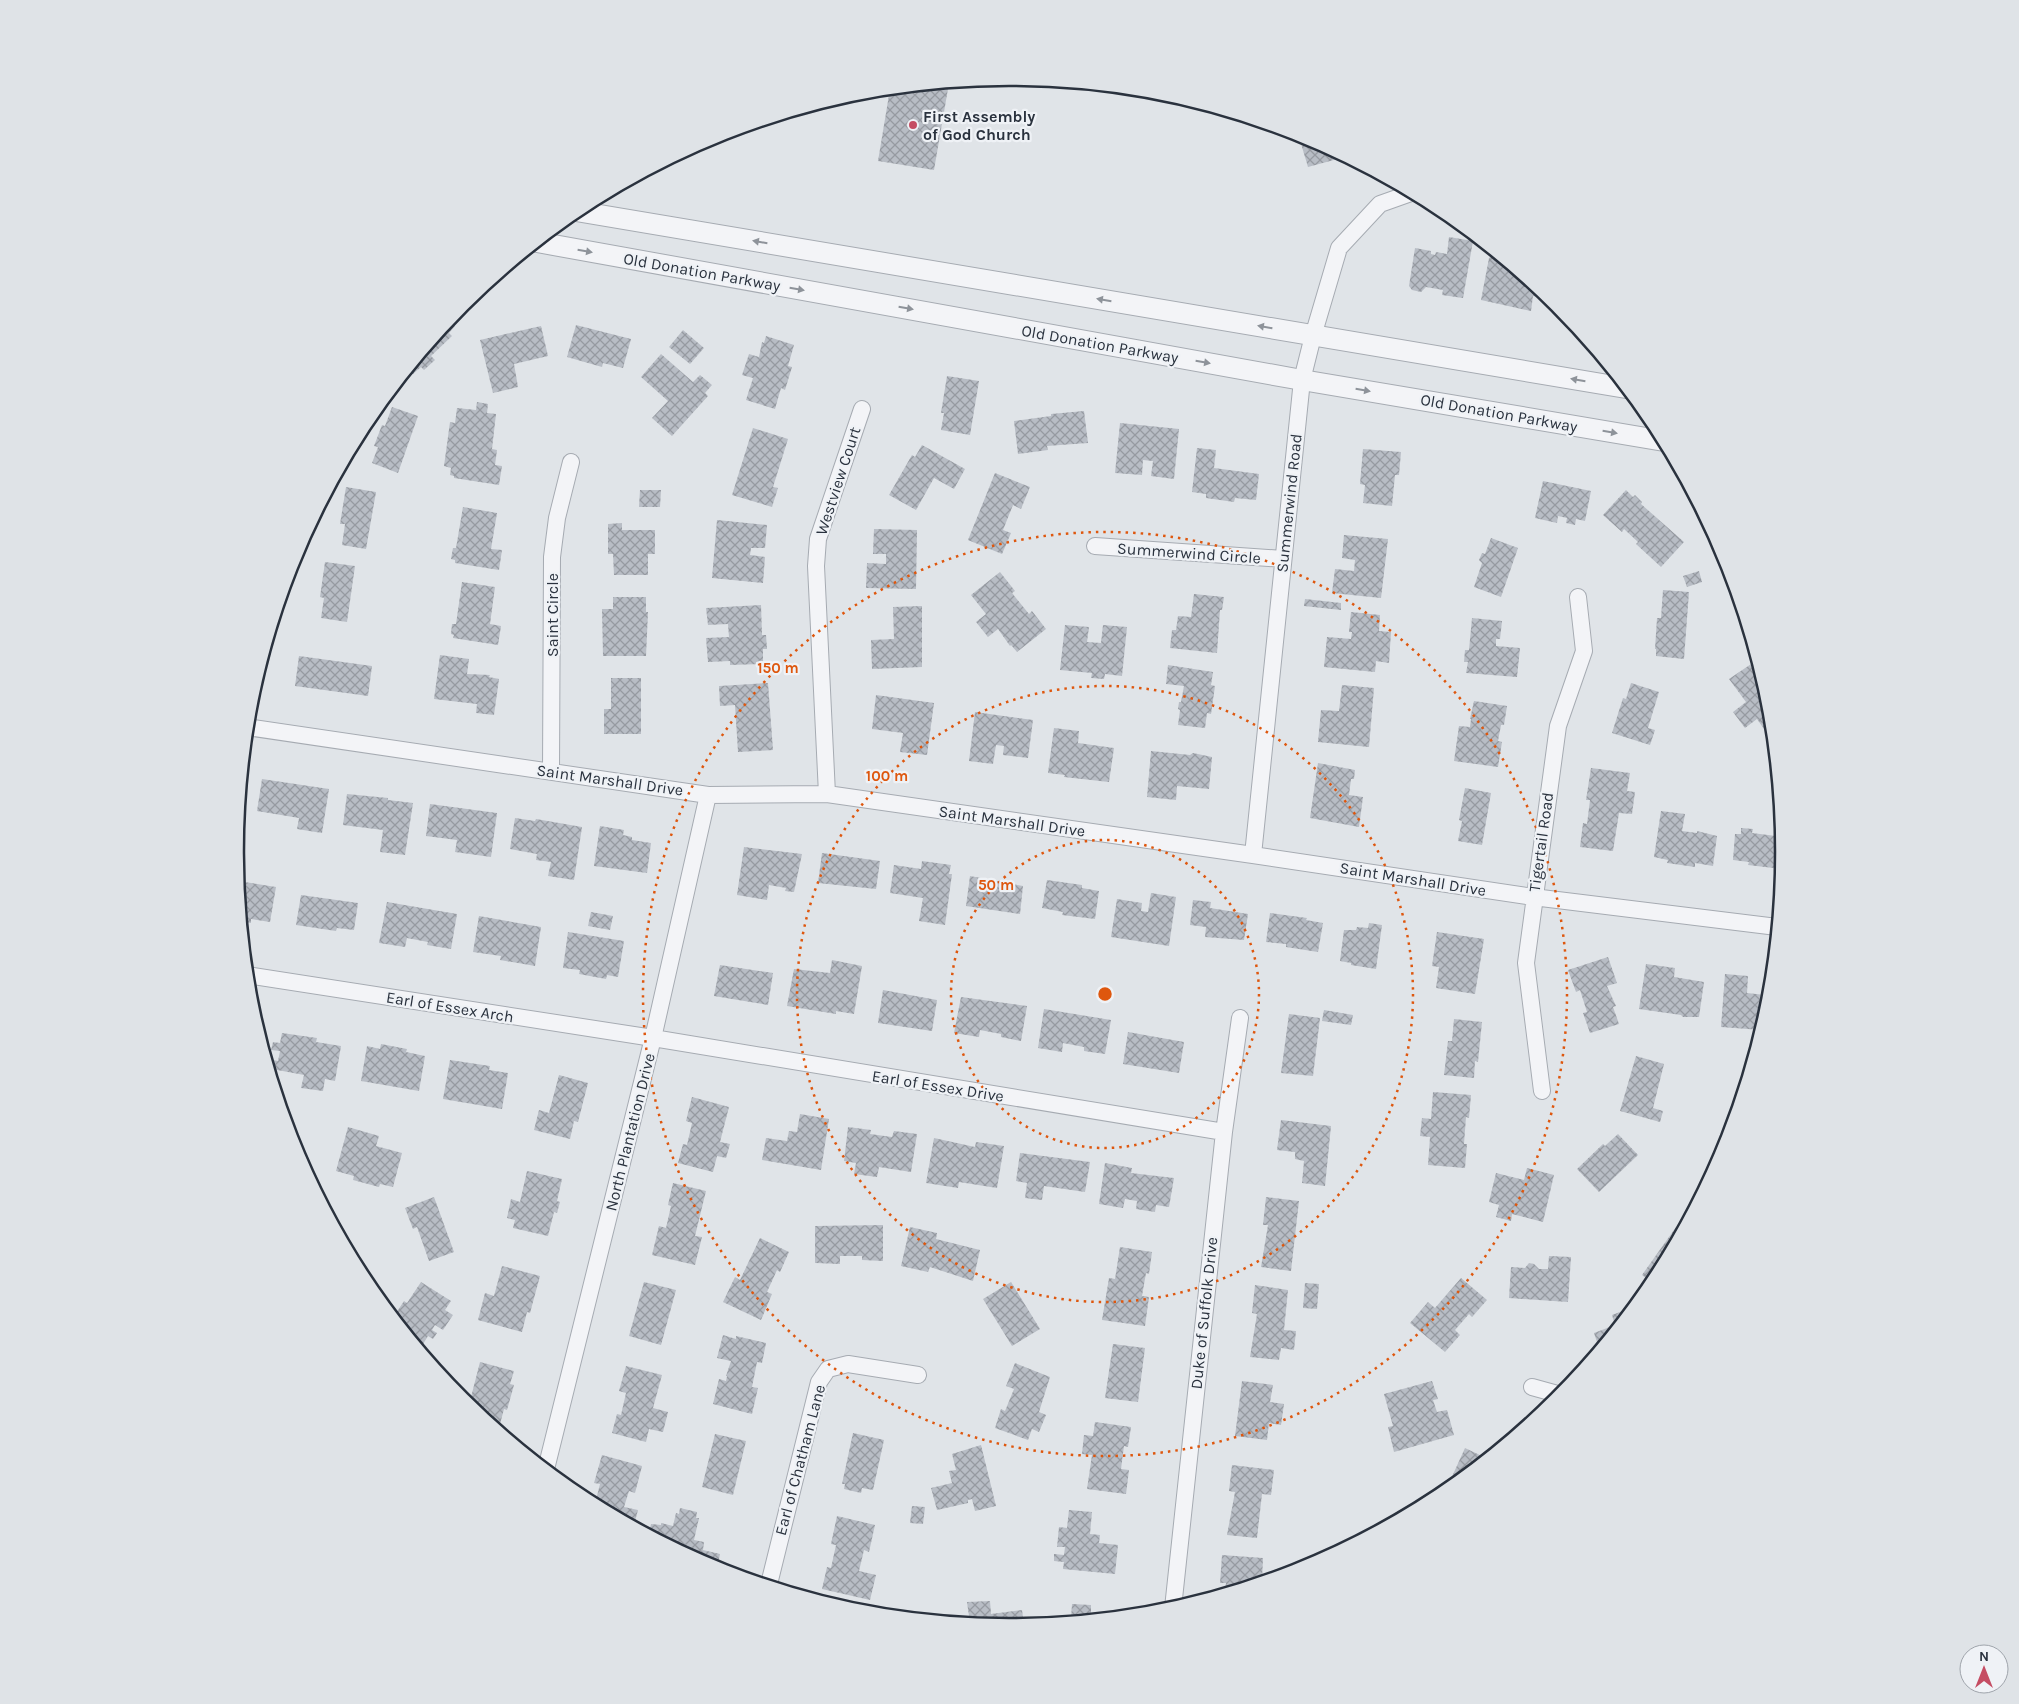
<svg xmlns="http://www.w3.org/2000/svg" width="2019" height="1704" font-family="Karla,sans-serif">
  <style>
    .building { fill: url(#building-cross-hatch) }
    .lines { fill: none; stroke-linecap: round; stroke-linejoin: round }
    .minor-casing { stroke: #a6abb2; stroke-width: 18 }
    .tertiary-casing { stroke: #a6abb2; stroke-width: 22 }
    .minor { stroke: #f3f4f7; stroke-width: 16 }
    .tertiary { stroke: #f3f4f7; stroke-width: 20 }
    .oneway { fill: #8e939a }
    .ring { fill: none; stroke: #de570e; stroke-width: 2.5; stroke-dasharray: 2.5 5 }
    .poi-dot { fill: #c54d63; stroke: #eff2f6; stroke-width: 2 }
    .labels { text-anchor: middle; dominant-baseline: central; stroke-width: 4.5; stroke-linejoin: round; paint-order: stroke }
    .poi-label { font-size: 16px; font-weight: bold; fill: #2a323e; stroke: #eff2f6; text-anchor: start }
    .street-label { font-size: 16px; fill: #2a323e; stroke: #eff2f6 }
    .rim { fill: none; stroke: #2a323e; stroke-width: 2.5 }
    .centre { fill: #de570e; stroke: #eff2f6; stroke-width: 2.5 }
    .ring-label { font-size: 15px; text-anchor: middle; font-weight: bold; fill: #de570e; stroke: #eff2f6; stroke-width: 4.5; stroke-linejoin: round; paint-order: stroke }
  </style>
  <defs>
    <pattern id="building-cross-hatch" width="8" height="8" patternUnits="userSpaceOnUse" patternTransform="scale(1.25)"><rect width="8" height="8" fill="#b8bdc5"/><path d="M0 0l8 8M0 8l8-8" fill="none" stroke="#969aa1"/></pattern>
  </defs>
  <rect width="100%" height="100%" fill="#e0e4e8"/>
  <path class="building" d="M949 83 934 170 878 161 890 89Z
    M1303 136 1306 137 1345 157 1308 167 1299 137Z
    M1449 237 1473 241 1463 298 1442 295 1443 290 1426 287 1421 292 1412 290 1409 286 1415 248 1431 251V254L1435 255 1436 252 1447 254Z
    M1495 253 1545 294 1544 298 1533 296 1531 311 1481 300 1489 258Z
    M449 320 455 326 449 333 452 336 431 356 435 360 424 370 421 367 413 374 409 369Z
    M576 325 631 339 623 368 603 363 602 367 567 357Z
    M541 326 548 356 514 364 518 387 493 393 480 340Z
    M683 330 704 348 690 364 669 347Z
    M766 336 794 345 788 366 792 367 785 390 781 388 775 409 746 400 753 378 742 375 749 354 759 357 762 342 764 343Z
    M661 354 693 382 700 375 712 385 705 393 708 396 672 436 652 418 668 401 641 377Z
    M947 376 979 381 970 435 941 430 944 413H941Z
    M477 402 488 404 487 413 496 414 492 449 497 450 495 465 502 466 499 485 454 478V476L450 475 451 468 444 466 450 422 455 423 457 408 476 410Z
    M392 407 418 416 398 473 372 463 378 447 374 446 382 425 385 426Z
    M1084 411 1088 443 1047 446 1048 450 1018 454 1014 421 1051 416V414Z
    M1120 423 1179 429 1174 479 1151 476 1153 461 1143 460 1142 475 1115 473Z
    M753 428 788 439 773 487 778 488 772 507 732 495Z
    M922 445 965 469 954 489 934 478 916 510 889 495 912 455 915 457Z
    M1197 448 1216 450 1214 468 1259 474 1256 500 1235 498 1234 502 1206 498V494L1192 492Z
    M1363 449 1401 452 1399 475H1395L1392 506 1363 503 1365 485 1360 484Z
    M995 473 1030 487 1021 509 1013 505 1003 530 1011 533 1002 554 968 540Z
    M1543 481 1591 491 1585 521 1576 519 1575 525 1566 523 1567 518 1558 516 1557 523 1535 518Z
    M346 487 376 492 366 549 342 545 345 524H340Z
    M640 490H661L660 507H639Z
    M1626 490 1633 497 1635 495 1642 502 1641 504 1684 542 1661 567 1636 544 1638 542 1624 529 1622 532 1603 515Z
    M463 507 497 513 491 549 502 550 499 570 455 563V560L451 559 453 548H456Z
    M717 520 767 525 765 548H751L750 555 765 557 763 583 712 578Z
    M622 523V530H655V554H648V575H614L613 554H608V524Z
    M874 529 917 530 916 589 866 588 867 563 886 564V554H873Z
    M1344 535 1388 539 1381 598 1332 593 1335 569 1354 571 1355 560 1342 558Z
    M1491 538 1518 548 1501 597 1474 587 1482 563 1479 560 1482 553 1485 554Z
    M325 562 355 566 347 622 321 618 324 598 320 597Z
    M1699 571 1702 582 1687 587 1683 576Z
    M1000 572 1015 591 1012 593 1029 614 1032 611 1046 629 1017 652 1011 645 1010 646 998 629 988 637 976 622 986 614 971 595Z
    M462 582 495 587 490 624 501 626 498 645 453 638 454 635 451 634 452 624H456Z
    M1663 590 1689 592 1684 659 1656 656V649H1655L1657 618H1661Z
    M1194 594 1224 597 1222 610H1220L1217 653 1170 648 1172 630H1176L1178 616 1191 617Z
    M613 597H646V612H648L646 656H603L602 609H613Z
    M1305 599 1341 603V610L1304 606Z
    M761 605 762 635H766L767 649H763V664L730 665V661L708 662 706 638 729 637 728 624 708 625 706 608Z
    M922 606V667L872 669 871 640 894 639 893 607Z
    M1351 612 1380 615 1379 631 1391 632 1389 663 1376 661 1375 672 1324 667 1327 637 1351 639 1352 632H1349Z
    M1472 618 1502 621 1500 639H1496V646L1520 648 1517 677 1466 673 1468 662H1464L1465 650H1469Z
    M1065 625 1089 627 1087 642 1101 643 1103 625 1127 627 1122 676 1105 674 1104 679 1091 678 1092 673 1060 670Z
    M440 655 469 659 467 674 490 675 489 677 499 679 494 715 476 713 477 704 434 699Z
    M299 656 372 666 368 696 295 686Z
    M1757 660 1769 701 1773 738 1771 739 1757 719 1745 728 1733 712 1746 702 1729 679Z
    M1168 665 1213 672 1211 685 1215 686 1211 714 1207 713 1205 728 1178 725 1180 710 1178 709 1179 702H1181L1184 686 1166 684Z
    M611 678H641V734H604V709H611Z
    M768 683 773 750 738 752 735 705 720 706 719 686Z
    M1631 683 1659 692 1648 728 1655 730 1650 745 1612 733 1623 698 1626 699Z
    M1342 685 1374 688 1369 747 1318 742 1321 710 1339 711Z
    M876 695 934 703 927 755 900 752 903 733 872 729Z
    M1474 701 1507 706 1504 725H1501L1498 741 1502 742 1498 767 1454 761 1459 726 1470 727 1471 719H1470Z
    M975 712 1033 720 1028 758 1003 755 1004 746 996 745 993 764 969 761Z
    M1054 728 1079 731 1078 743 1114 748 1109 782 1064 777 1065 775 1048 773Z
    M1151 751 1190 755 1193 753 1212 757 1209 789 1177 786 1176 800 1147 797Z
    M1318 763 1355 770 1354 779H1351L1349 795 1363 797 1359 827 1310 818Z
    M1591 768 1630 773 1627 791 1635 792 1632 814 1619 813 1613 851 1580 847 1583 823 1587 824 1590 800H1586Z
    M262 779 329 789 322 833 297 829 299 818 257 811Z
    M1465 788 1491 793 1482 845 1458 841 1462 821 1459 820Z
    M347 794 388 798V800L413 803 405 855 380 852 383 830 343 825Z
    M430 804 497 813 491 857 455 852 457 840 426 836Z
    M1661 811 1685 814 1682 831 1697 833V831L1717 836 1713 866 1695 863V867L1667 863 1668 860 1654 857Z
    M515 818 535 821 536 819 582 827 574 880 548 876 551 862 536 860 537 854 510 849Z
    M600 826 624 830 623 835 632 837V840L651 843 647 873 594 866Z
    M1741 828 1753 829 1752 833 1783 837 1784 852 1782 869 1748 865 1749 862 1733 860 1735 834H1741Z
    M744 847 802 854 794 892 785 891 786 888 769 885 767 900 737 895Z
    M822 853 880 861 876 889 818 883Z
    M922 861 951 865 949 874H952L945 925 919 921 923 898 890 893 894 865 921 869Z
    M970 876 1023 886 1020 914 966 906Z
    M1047 880 1082 885V888L1099 891 1095 919 1062 915 1063 912 1042 908Z
    M238 881 276 887 270 922 251 919V923L242 922Z
    M1151 893 1176 897 1169 946 1111 937 1117 899 1142 903 1141 911 1148 912Z
    M301 895 358 903 354 930 337 928 336 931 296 925Z
    M1193 900 1211 902 1210 908 1248 914 1244 940 1205 937 1206 927 1190 925Z
    M387 902 457 914 451 949 427 945 428 942 407 938 405 947 379 943Z
    M591 912 613 916 610 930 588 926Z
    M1270 913 1307 918 1306 920 1323 923 1318 952 1286 947V944L1266 942Z
    M479 916 541 927 535 966 500 960 501 956 473 952Z
    M1369 923 1382 925 1376 969 1351 965V963L1340 961 1344 930H1356L1357 927 1368 928Z
    M568 932 624 941 618 977 607 975 606 979 579 974 580 970 563 968Z
    M1437 932 1484 939 1475 994 1436 988 1439 967 1432 966Z
    M1608 957 1617 983 1607 986 1616 1006 1613 1007 1619 1024 1590 1033 1583 1013 1587 1012 1580 990 1576 992 1568 970Z
    M832 960 862 966 854 1014 836 1011V1014L787 1006 794 969 830 973Z
    M1646 964 1675 968 1674 977 1704 982 1699 1017H1683L1681 1015 1639 1009Z
    M720 965 773 973 768 1005 714 996Z
    M1725 974 1748 976 1747 993 1765 995 1767 978H1772L1769 1003 1761 1030 1721 1027Z
    M883 990 937 1000 932 1031 878 1023Z
    M961 997 1027 1006 1021 1041 1001 1037V1034L980 1030 979 1037 954 1033Z
    M1044 1009 1111 1020 1105 1054 1084 1051V1047L1063 1043 1062 1052 1038 1048Z
    M1324 1010 1353 1015 1351 1025 1322 1021Z
    M1289 1014 1320 1018 1313 1076 1281 1073Z
    M1454 1019 1482 1022 1478 1062 1475 1061 1474 1078 1444 1075 1448 1041H1452Z
    M1128 1032 1184 1042 1179 1073 1123 1064Z
    M282 1033 317 1038 316 1042 341 1046 335 1081 325 1079 323 1091 301 1088 304 1075 272 1069 273 1060 278 1061 280 1051 271 1050 273 1042 280 1043Z
    M381 1044 407 1049 406 1052 425 1056 419 1091 361 1081 367 1046 380 1049Z
    M1636 1056 1664 1064 1653 1108 1663 1111 1660 1122 1620 1111Z
    M450 1060 490 1066 489 1070 508 1073 502 1109 443 1099Z
    M559 1075 588 1083 578 1122 574 1121 570 1139 534 1130 539 1110 549 1113Z
    M1433 1092 1471 1095 1469 1118 1466 1117 1464 1144H1467L1465 1168 1428 1165 1430 1137 1420 1136 1422 1118 1431 1119Z
    M692 1097 729 1107 720 1142 730 1144 726 1158 717 1156 713 1172 678 1163 683 1144 687 1145 692 1123 686 1121Z
    M800 1114 829 1119 821 1170 762 1160 766 1138 787 1141 789 1131 797 1132Z
    M1281 1120 1331 1126 1325 1186 1302 1183 1304 1161 1295 1159V1152L1277 1150Z
    M348 1127 379 1136 376 1146 402 1153 393 1187 380 1184 379 1187 353 1180 354 1176 336 1171Z
    M848 1127 871 1130 870 1134 892 1137 894 1131 917 1134 911 1172 879 1167 877 1177 854 1174 856 1163 844 1161Z
    M1618 1134 1638 1155 1599 1192 1577 1169 1603 1144 1605 1146Z
    M934 1138 975 1147 976 1142 1004 1146 997 1188 959 1182 958 1188 926 1183Z
    M1020 1153 1090 1162 1085 1192 1044 1186 1042 1200 1025 1198 1027 1183 1016 1181Z
    M1105 1163 1132 1168 1131 1173 1174 1178 1169 1207 1156 1205 1155 1212 1136 1209 1137 1201 1125 1199 1123 1208 1099 1204Z
    M1527 1168 1554 1175 1543 1222 1512 1214 1511 1221 1496 1217 1499 1205 1489 1202 1496 1173 1524 1180Z
    M527 1171 562 1179 557 1201 560 1202 557 1213 554 1212 548 1236 513 1228 515 1220 507 1218 511 1199 520 1202Z
    M673 1183 706 1191 695 1236 702 1237 695 1265 652 1255 659 1226 666 1228 671 1206 668 1205Z
    M434 1197 454 1252 429 1261 417 1227 413 1229 405 1208Z
    M1266 1197 1299 1201 1291 1271 1261 1267 1268 1225H1263Z
    M883 1225V1261L862 1260V1256H840V1264L815 1263V1226Z
    M910 1227 937 1233 936 1239 980 1250 973 1281 930 1267 928 1272 901 1266Z
    M1676 1227 1681 1231 1653 1283 1642 1275Z
    M760 1238 789 1252 780 1272 777 1270 767 1292 772 1294 761 1320 723 1302 735 1277 740 1280Z
    M1120 1247 1152 1252 1149 1274 1146 1273 1142 1296 1149 1297 1145 1326 1102 1320 1109 1278 1115 1279Z
    M1549 1256 1571 1257 1568 1302 1509 1298 1511 1267 1525 1268 1529 1263 1534 1264 1539 1269H1548Z
    M502 1266 540 1276 530 1313 527 1312 522 1332 478 1320 485 1293 494 1296Z
    M1461 1278 1487 1300 1472 1317 1469 1314 1455 1330 1460 1335 1445 1352 1410 1323 1428 1302 1435 1308Z
    M421 1282 451 1301 445 1310 453 1315 443 1330 435 1325 432 1330 437 1333 433 1339 428 1336 420 1349 394 1316 404 1301 407 1303Z
    M644 1282 676 1290 661 1345 629 1336Z
    M1011 1282 1040 1329 1012 1346 983 1299Z
    M1305 1283 1319 1284 1317 1309 1303 1308Z
    M1255 1285 1288 1290 1284 1330 1296 1331 1294 1350 1281 1348 1279 1360 1250 1357 1257 1314 1252 1313Z
    M1628 1309 1629 1312 1599 1348 1594 1333 1615 1325 1612 1315Z
    M723 1335 736 1339V1336L766 1343 762 1363 757 1362 752 1387 758 1388 752 1414 713 1404 719 1379 726 1381 727 1376H726L731 1361 717 1358Z
    M1113 1344 1145 1348 1138 1402 1105 1398Z
    M480 1362 514 1371 510 1384 514 1385 507 1410 504 1409 499 1428 494 1426 469 1405Z
    M1015 1363 1050 1377 1039 1412 1046 1415 1039 1432 1032 1429 1028 1440 995 1428 1001 1409 1005 1411 1014 1389 1006 1386Z
    M626 1366 662 1375 653 1408 668 1412 663 1432 649 1429 646 1442 612 1433 617 1414 621 1415 626 1393 619 1391Z
    M1242 1381 1273 1385 1270 1402 1284 1404 1281 1425 1269 1423 1267 1440 1235 1436Z
    M1432 1381 1438 1399 1433 1400 1437 1412 1447 1410 1454 1435 1394 1452 1388 1427 1393 1426 1384 1394Z
    M1095 1422 1131 1427 1128 1447 1124 1446 1121 1469 1129 1470 1126 1494 1087 1489 1092 1455 1082 1454 1084 1435 1093 1436Z
    M853 1433 884 1440 873 1490 862 1488 861 1493 844 1489 845 1484H842Z
    M715 1434 746 1441 733 1495 702 1487Z
    M981 1445 996 1506 975 1511 972 1499 968 1500V1503L937 1510 931 1488 952 1483 949 1471 956 1470 952 1454Z
    M1465 1448 1486 1458 1445 1492Z
    M602 1455 642 1466 635 1493 629 1491 624 1507 638 1510 634 1525 595 1504 600 1484 594 1483Z
    M1232 1465 1274 1470 1271 1495 1262 1494 1257 1538 1227 1535 1235 1492 1229 1491Z
    M912 1506 925 1507 923 1524 910 1523Z
    M680 1508 697 1512 696 1518H699L694 1540 704 1542 703 1550 720 1554 717 1569 649 1533 651 1524 661 1525V1523L673 1526 676 1513 679 1514Z
    M1069 1510 1092 1512 1090 1534 1100 1535 1099 1543 1118 1545 1115 1574 1063 1569 1064 1562 1054 1561V1554L1064 1555 1065 1547H1057L1059 1527 1067 1528Z
    M837 1516 875 1525 869 1552 864 1550 859 1571 876 1575 870 1600 822 1589 827 1567 831 1568 836 1545 831 1544Z
    M1222 1555 1263 1558 1262 1581 1225 1592 1226 1583H1220Z
    M990 1601 991 1614 1022 1610 1024 1625 1009 1626 970 1623 967 1602Z
    M1072 1604 1091 1605V1618L1051 1622V1618H1071Z"/>
  <g class="lines">
    <g class="minor-casing">
      <path id="minor" d="M1095 546 1283 559
        M247 727 708 795 827 794 1253 855 1533 897 1777 927
        M551 771 552 557 557 518 571 462
        M827 794 816 566 818 539 862 409
        M1253 855 1302 380 1313 336 1339 248 1380 204 1411 193
        M247 975 653 1038 1224 1132
        M1542 1091 1526 963 1558 726 1584 651 1578 597
        M1532 1387 1561 1395
        M546 1469 653 1038 708 795
        M769 1584 819 1382 828 1369 848 1364 918 1375
        M1173 1608 1224 1132 1240 1018"/>
    </g>
    <g class="tertiary-casing">
      <path id="tertiary" d="M576 211 1626 388
        M537 242 1302 380 1664 441"/>
    </g>
    <use href="#minor" class="minor"/>
    <use href="#tertiary" class="tertiary"/>
  </g>
  <defs><path id="oneway-solid" d="M-6-.8H1V-3.2L6.5 0L1 3.2V.8H-6Z" transform="scale(1.25)"/></defs>
  <g class="oneway">
    <use href="#oneway-solid" transform="translate(760 242) rotate(-170)"/>
    <use href="#oneway-solid" transform="translate(585 251) rotate(10)"/>
    <use href="#oneway-solid" transform="translate(797 289) rotate(10)"/>
    <use href="#oneway-solid" transform="translate(1104 300) rotate(-170)"/>
    <use href="#oneway-solid" transform="translate(906 308) rotate(10)"/>
    <use href="#oneway-solid" transform="translate(1265 327) rotate(-170)"/>
    <use href="#oneway-solid" transform="translate(1203 362) rotate(10)"/>
    <use href="#oneway-solid" transform="translate(1578 380) rotate(-170)"/>
    <use href="#oneway-solid" transform="translate(1363 390) rotate(10)"/>
    <use href="#oneway-solid" transform="translate(1610 432) rotate(10)"/>
  </g>
  <g class="ring">
    <circle cx="1105" cy="994" r="154"/>
    <circle cx="1105" cy="994" r="308"/>
    <circle cx="1105" cy="994" r="462"/>
  </g>
  <circle class="poi-dot" cx="913" cy="125" r="5"/>
  <g class="labels">
    <g class="poi-label">
      <text x="923" y="116">First Assembly<tspan x="923" dy="18">of God Church</tspan></text>
    </g>
    <g class="street-label">
      <text transform="translate(702 272) rotate(10)">Old Donation Parkway</text>
      <text transform="translate(1100 344) rotate(10)">Old Donation Parkway</text>
      <text transform="translate(1499 413) rotate(10)">Old Donation Parkway</text>
      <text transform="translate(838 481) rotate(-72)">Westview Court</text>
      <text transform="translate(1289 503) rotate(-84)">Summerwind Road</text>
      <text transform="translate(1189 553) rotate(4)">Summerwind Circle</text>
      <text transform="translate(552 615) rotate(-90)">Saint Circle</text>
      <text transform="translate(610 780) rotate(8)">Saint Marshall Drive</text>
      <text transform="translate(1012 821) rotate(8)">Saint Marshall Drive</text>
      <text transform="translate(1541 842) rotate(-82)">Tigertail Road</text>
      <text transform="translate(1413 879) rotate(9)">Saint Marshall Drive</text>
      <text transform="translate(450 1007) rotate(9)">Earl of Essex Arch</text>
      <text transform="translate(938 1086) rotate(9)">Earl of Essex Drive</text>
      <text transform="translate(630 1132) rotate(-76)">North Plantation Drive</text>
      <text transform="translate(1204 1313) rotate(-84)">Duke of Suffolk Drive</text>
      <text transform="translate(800 1460) rotate(-75)">Earl of Chatham Lane</text>
    </g>
  </g>
  <path d="M0 0H2019V1704H0ZM1009 86H1010A765 765 0 0 1 1775 851V853A765 765 0 0 1 1010 1618H1009A765 765 0 0 1 244 853V851A765 765 0 0 1 1009 86Z" fill="#dfe3e7" fill-rule="evenodd"/>
  <path class="rim" d="M1009 86H1010A765 765 0 0 1 1775 851V853A765 765 0 0 1 1010 1618H1009A765 765 0 0 1 244 853V851A765 765 0 0 1 1009 86Z"/>
  <circle cx="1105" cy="994" r="8" class="centre"/>
  <g class="ring-label">
    <text x="778" y="673">150 m</text>
    <text x="887" y="781">100 m</text>
    <text x="996" y="890">50 m</text>
  </g>
  <g transform="translate(1984 1669)"><circle r="24" fill="#eff2f6" stroke="#a0a5ac"/>
  <path d="M0-4L9 19L0 12L-9 19Z" fill="#c54d63"/>
  <text y="-8" font-size="14" font-weight="bold" text-anchor="middle" fill="#2a323e">N</text>
  </g>
</svg>
